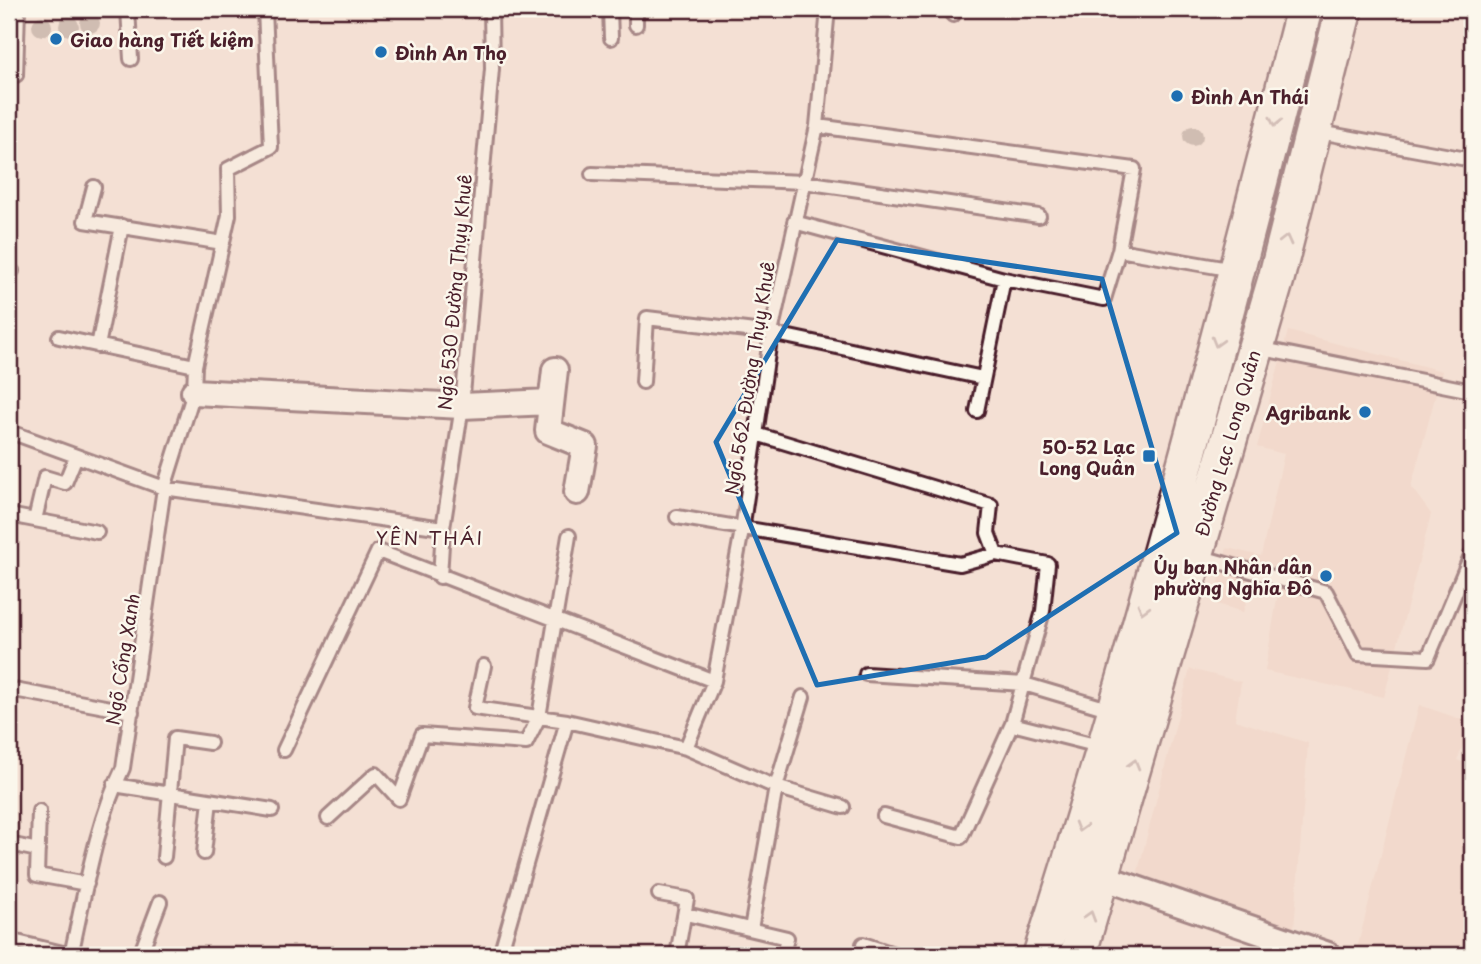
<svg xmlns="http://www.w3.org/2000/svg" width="1481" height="964" font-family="'Playpen Sans',sans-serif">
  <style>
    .built { fill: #efd0c3 }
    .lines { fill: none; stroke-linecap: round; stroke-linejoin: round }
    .service-casing { stroke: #4a1f2b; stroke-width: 18 }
    .minor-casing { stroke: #4a1f2b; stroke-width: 30 }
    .secondary-casing { stroke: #4a1f2b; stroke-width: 40 }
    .service { stroke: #fbf7ec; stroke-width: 12 }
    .minor { stroke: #fbf7ec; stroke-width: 24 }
    .secondary { stroke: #fbf7ec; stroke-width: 35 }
    .tree { fill: #a4928a }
    .oneway { stroke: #ab9695 }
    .marked { fill: none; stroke: #1f6fb2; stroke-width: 5; stroke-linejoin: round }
    .poi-dot { fill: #1f6fb2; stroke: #fbf7ec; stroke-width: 2.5 }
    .labels { text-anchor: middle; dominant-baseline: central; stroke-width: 5; stroke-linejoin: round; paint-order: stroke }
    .poi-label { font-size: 18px; font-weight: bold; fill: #4a1f2b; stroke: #fbf7ec; text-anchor: start }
    .street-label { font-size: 18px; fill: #4a1f2b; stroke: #fbf7ec }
    .neighbourhood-label { font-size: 19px; letter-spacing: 2px; fill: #4a1f2b; stroke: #fbf7ec }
  </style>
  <rect width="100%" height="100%" fill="#f4e0d4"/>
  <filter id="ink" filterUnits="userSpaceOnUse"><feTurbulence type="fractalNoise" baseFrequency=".0143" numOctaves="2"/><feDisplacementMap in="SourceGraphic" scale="14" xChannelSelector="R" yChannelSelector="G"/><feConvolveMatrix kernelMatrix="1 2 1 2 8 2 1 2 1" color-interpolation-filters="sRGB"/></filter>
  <g filter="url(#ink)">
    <path class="built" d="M1288 331 1442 371 1411 487 1431 514 1384 697 1265 671 1279 587 1253 581 1243 612 1214 603 1227 548 1261 556 1284 454 1257 447Z
      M1190 669 1241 682 1235 720 1308 743 1294 929 1135 883Z
      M1419 705 1472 723 1457 760 1472 766V955H1377L1357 949Z"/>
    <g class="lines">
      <g class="service-casing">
        <path id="service" d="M128 9 131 59
          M610 9 611 38
          M636 9V25
          M952 9 953 15
          M1471 15 1472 29
          M16 75 18 9
          M817 126 1134 169 1119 250
          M1314 131 1472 160
          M592 174 804 182 1039 216
          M94 187 85 221 223 243
          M794 222 1004 279 1104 299 1119 250 1234 270
          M9 271H12
          M59 337 195 366
          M98 346 122 226
          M1258 348 1472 391
          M643 382 647 318 771 333 983 378
          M977 411 1004 279
          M16 434 164 488 443 528
          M756 434 991 505 988 533 996 554
          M9 515 97 532
          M677 517 960 564 996 554 1048 564 1043 611 1012 724
          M35 520 45 477 65 483 76 456
          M1198 556 1326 592 1358 654 1428 658 1472 553
          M440 577 443 528 462 406 492 69 491 9
          M484 666 475 708 567 721 686 748 776 787 843 807
          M866 674 1024 684 1115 711
          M9 689 132 712
          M686 748 714 681 742 530 771 333 817 126 828 9
          M284 750 378 551 714 681
          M114 785 272 810
          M39 811 37 875 87 884
          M884 816 961 837 1012 724 1103 747
          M328 818 376 774 399 799 422 735 526 743 539 717 569 536
          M9 844 38 850
          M204 853 210 801
          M164 857 175 738 210 743
          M659 894 687 899 677 955
          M686 914 787 938 783 955
          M751 929 776 787 803 697
          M9 940 71 955
          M863 944 897 955
          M71 955C85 893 95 825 123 768L164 488 194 392 195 366 229 215 228 169 271 147 265 9
          M140 955 160 902
          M500 955 567 721"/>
      </g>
      <g class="minor-casing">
        <path id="minor" d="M555 370 548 431 585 446 577 492
          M194 392 462 406 550 402
          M1102 877 1328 955"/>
      </g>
      <g class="secondary-casing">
        <path id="secondary" d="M1041 955C1141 643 1223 326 1304 9
          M1078 955 1276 279 1344 9"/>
      </g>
      <use href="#service" class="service"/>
      <use href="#minor" class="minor"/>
      <use href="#secondary" class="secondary"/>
    </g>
    <g class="tree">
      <circle cx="90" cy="23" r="10"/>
      <circle cx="42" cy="26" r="10"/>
      <circle cx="69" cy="26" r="10"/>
      <circle cx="1193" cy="136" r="10"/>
    </g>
    <defs><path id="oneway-chevron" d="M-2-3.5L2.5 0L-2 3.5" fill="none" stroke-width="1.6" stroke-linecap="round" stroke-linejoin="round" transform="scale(1.75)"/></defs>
    <g class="oneway">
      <use href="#oneway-chevron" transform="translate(1275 122) rotate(104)"/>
      <use href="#oneway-chevron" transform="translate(1286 240) rotate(-76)"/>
      <use href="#oneway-chevron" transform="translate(1217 342) rotate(106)"/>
      <use href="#oneway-chevron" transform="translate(1143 609) rotate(106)"/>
      <use href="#oneway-chevron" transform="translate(1134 764) rotate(-74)"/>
      <use href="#oneway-chevron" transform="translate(1080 827) rotate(106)"/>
      <use href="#oneway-chevron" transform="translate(1090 916) rotate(-73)"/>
    </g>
  </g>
  <path d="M0 0H1481V964H0ZM837 240 1102 279 1177 533 986 657 817 685 716 442Z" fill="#f4e0d4" fill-opacity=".55" fill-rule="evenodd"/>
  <path class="marked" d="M837 240 1102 279 1177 533 986 657 817 685 716 442Z"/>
  <g class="poi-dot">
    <circle cx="56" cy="39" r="7"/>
    <circle cx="381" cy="52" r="7"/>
    <circle cx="1177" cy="96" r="7"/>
    <circle cx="1365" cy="412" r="7"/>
    <rect x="1142" y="449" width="14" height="14" rx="3.5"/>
    <circle cx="1326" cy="576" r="7"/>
  </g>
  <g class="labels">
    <g class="poi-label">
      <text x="70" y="39">Giao hàng Tiết kiệm</text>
      <text x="395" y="52">Đình An Thọ</text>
      <text x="1191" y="96">Đình An Thái</text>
      <text x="1351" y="412" text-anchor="end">Agribank</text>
      <text x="1135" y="446" text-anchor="end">50-52 Lạc<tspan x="1135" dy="21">Long Quân</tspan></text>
      <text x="1312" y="566" text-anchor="end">Ủy ban Nhân dân<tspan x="1312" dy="21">phường Nghĩa Đô</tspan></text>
    </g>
    <g class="street-label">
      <text transform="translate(454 292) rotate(-85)">Ngõ 530 Đường Thụy Khuê</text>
      <text transform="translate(749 378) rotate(-81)">Ngõ 562 Đường Thụy Khuê</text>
      <text transform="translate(1227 443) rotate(-74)">Đường Lạc Long Quân</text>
      <text transform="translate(122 659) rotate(-81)">Ngõ Cống Xanh</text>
    </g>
    <g class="neighbourhood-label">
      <text x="430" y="537">YÊN THÁI</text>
    </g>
  </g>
  <rect width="1481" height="964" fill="none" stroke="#fbf7ec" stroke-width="35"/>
  <rect x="18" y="18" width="1446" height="929" fill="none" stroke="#4a1f2b" stroke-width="2.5" filter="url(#ink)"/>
</svg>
